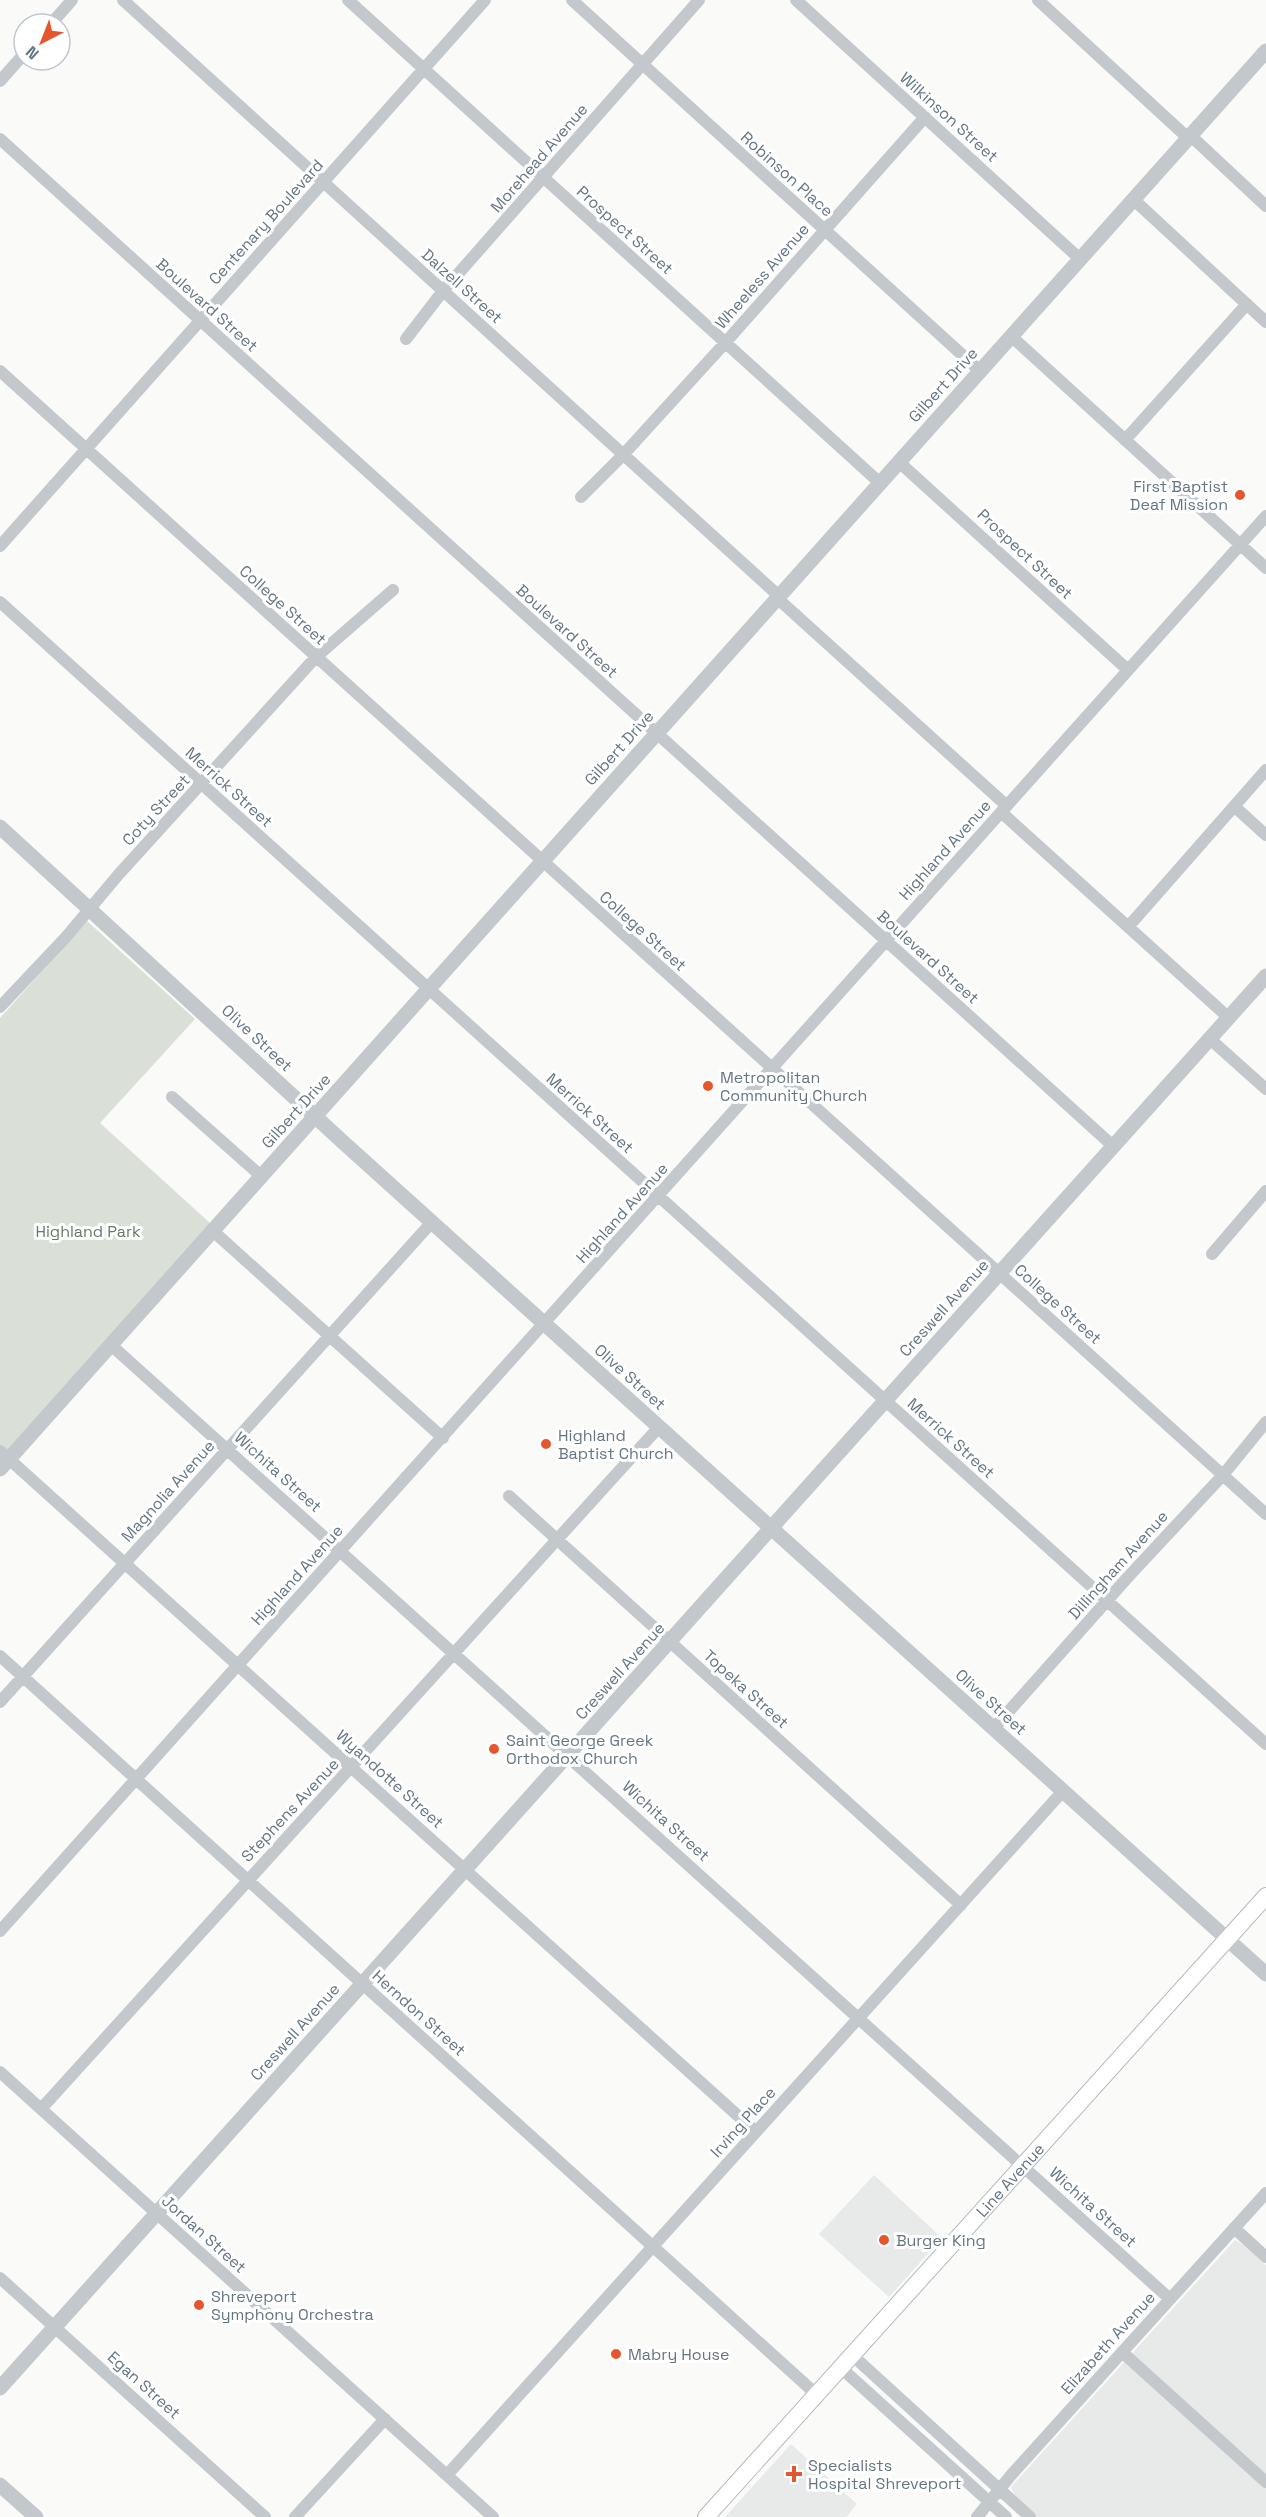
<svg xmlns="http://www.w3.org/2000/svg" width="1266" height="2517" font-family="'Space Grotesk',sans-serif">
  <style>
    .built { fill: #e8e9e9 }
    .green { fill: #dadfd7 }
    .lines { fill: none; stroke-linecap: round; stroke-linejoin: round }
    .secondary-casing { stroke: #b3babf; stroke-width: 18 }
    .minor { stroke: #c3c8cc; stroke-width: 12 }
    .tertiary { stroke: #c3c8cc; stroke-width: 15 }
    .secondary { stroke: #fff; stroke-width: 16 }
    .poi-dot { fill: #e4572e; stroke: #fff; stroke-width: 2 }
    .labels { text-anchor: middle; dominant-baseline: central; stroke-width: 6; stroke-linejoin: round; paint-order: stroke }
    .street-label { font-size: 16px; fill: #657683; stroke: #fff }
    .poi-label { font-size: 16px; fill: #657683; stroke: #fff; text-anchor: start }
    .park-label { font-size: 16px; fill: #687a64; stroke: #fff }
  </style>
  <rect width="100%" height="100%" fill="#fafaf8"/>
  <path class="built" d="M874 2175 942 2238 889 2297 819 2234Z
    M1235 2240 1245 2246 1266 2265V2517H1037L1015 2496 1011 2487Z
    M791 2444 857 2504 846 2517H725Z"/>
  <path class="green" d="M87 921 195 1019 100 1123 211 1224 7 1452 0 1446V1018Z"/>
  <g class="lines">
    <g class="secondary-casing">
      <g id="secondary">
        <path id="s1" d="M706 2517 1266 1896"/>
      </g>
    </g>
    <path class="minor" d="M123 0 779 596
      M348 0 880 483
      M572 0 980 371
      M796 0 1080 259
      M1038 0 1188 138
      M51 24 72 0
      M0 81 24 54
      M1191 136 1266 206
      M0 139 1113 1146
      M1133 199 1266 322
      M1011 336 1266 568
      M406 339 443 291 699 0
      M0 371 1266 1514
      M1125 440 1247 304
      M899 462 1128 670
      M581 497 623 455 725 343 925 117
      M0 546 485 0
      M777 598 1007 806
      M0 602 1266 1744
      M1235 807 1266 835
      M1001 812 1229 1018
      M1128 927 1266 770
      M0 1007 66 937 119 874 316 657 393 590
      M1210 1039 1266 1089
      M172 1097 261 1176
      M213 1231 443 1438
      M1212 1254 1266 1191
      M111 1345 1170 2299
      M0 1451 756 2132
      M509 1496 961 1905
      M0 1656 816 2394
      M0 1702 432 1222
      M993 1729 1128 1577 1223 1475 1266 1422
      M0 1931 1266 516
      M0 2072 493 2517
      M41 2109 659 1427
      M1234 2228 1266 2257
      M0 2278 265 2517
      M1122 2352 1266 2482
      M852 2355 1030 2517
      M840 2367 1006 2517
      M447 2475 1063 1791
      M295 2517 385 2419
      M977 2517 1012 2474 1266 2193"/>
    <path class="tertiary" d="M0 827 344 1143 1266 1974
      M0 1469 1266 51
      M0 2388 1266 976
      M0 2485 36 2517"/>
    <use href="#secondary" class="secondary"/>
  </g>
  <g class="poi-dot">
    <circle cx="1240" cy="495" r="6"/>
    <circle cx="708" cy="1086" r="6"/>
    <circle cx="546" cy="1444" r="6"/>
    <circle cx="494" cy="1749" r="6"/>
    <circle cx="884" cy="2240" r="6"/>
    <circle cx="199" cy="2305" r="6"/>
    <circle cx="616" cy="2354" r="6"/>
    <path d="M791 2465h6v6h6v6h-6v6h-6v-6h-6v-6h6z"/>
  </g>
  <g class="labels">
    <g class="street-label">
      <text transform="translate(949 117) rotate(42)">Wilkinson Street</text>
      <text transform="translate(539 158) rotate(-49)">Morehead Avenue</text>
      <text transform="translate(787 174) rotate(42)">Robinson Place</text>
      <text transform="translate(266 222) rotate(-48)">Centenary Boulevard</text>
      <text transform="translate(625 230) rotate(42)">Prospect Street</text>
      <text transform="translate(762 276) rotate(-49)">Wheeless Avenue</text>
      <text transform="translate(462 286) rotate(42)">Dalzell Street</text>
      <text transform="translate(207 305) rotate(42)">Boulevard Street</text>
      <text transform="translate(943 385) rotate(-48)">Gilbert Drive</text>
      <text transform="translate(1025 554) rotate(43)">Prospect Street</text>
      <text transform="translate(283 605) rotate(42)">College Street</text>
      <text transform="translate(567 631) rotate(42)">Boulevard Street</text>
      <text transform="translate(619 748) rotate(-48)">Gilbert Drive</text>
      <text transform="translate(229 787) rotate(42)">Merrick Street</text>
      <text transform="translate(156 810) rotate(-47)">Coty Street</text>
      <text transform="translate(945 850) rotate(-48)">Highland Avenue</text>
      <text transform="translate(643 931) rotate(42)">College Street</text>
      <text transform="translate(928 957) rotate(42)">Boulevard Street</text>
      <text transform="translate(257 1038) rotate(43)">Olive Street</text>
      <text transform="translate(296 1111) rotate(-48)">Gilbert Drive</text>
      <text transform="translate(590 1113) rotate(42)">Merrick Street</text>
      <text transform="translate(622 1213) rotate(-48)">Highland Avenue</text>
      <text transform="translate(1058 1304) rotate(42)">College Street</text>
      <text transform="translate(944 1308) rotate(-48)">Creswell Avenue</text>
      <text transform="translate(630 1377) rotate(42)">Olive Street</text>
      <text transform="translate(951 1438) rotate(42)">Merrick Street</text>
      <text transform="translate(278 1472) rotate(42)">Wichita Street</text>
      <text transform="translate(168 1491) rotate(-48)">Magnolia Avenue</text>
      <text transform="translate(1118 1565) rotate(-48)">Dillingham Avenue</text>
      <text transform="translate(297 1575) rotate(-48)">Highland Avenue</text>
      <text transform="translate(620 1671) rotate(-48)">Creswell Avenue</text>
      <text transform="translate(746 1689) rotate(42)">Topeka Street</text>
      <text transform="translate(991 1702) rotate(42)">Olive Street</text>
      <text transform="translate(390 1779) rotate(42)">Wyandotte Street</text>
      <text transform="translate(290 1810) rotate(-47)">Stephens Avenue</text>
      <text transform="translate(666 1821) rotate(42)">Wichita Street</text>
      <text transform="translate(419 2013) rotate(42)">Herndon Street</text>
      <text transform="translate(295 2032) rotate(-48)">Creswell Avenue</text>
      <text transform="translate(743 2122) rotate(-48)">Irving Place</text>
      <text stroke="none"><textPath href="#s1" startOffset="454">Line Avenue</textPath></text>
      <text transform="translate(1093 2207) rotate(42)">Wichita Street</text>
      <text transform="translate(204 2234) rotate(42)">Jordan Street</text>
      <text transform="translate(1108 2343) rotate(-48)">Elizabeth Avenue</text>
      <text transform="translate(144 2385) rotate(42)">Egan Street</text>
    </g>
    <g class="poi-label">
      <text x="1228" y="486" text-anchor="end">First Baptist<tspan x="1228" dy="18">Deaf Mission</tspan></text>
      <text x="720" y="1077">Metropolitan<tspan x="720" dy="18">Community Church</tspan></text>
      <text x="558" y="1435">Highland<tspan x="558" dy="18">Baptist Church</tspan></text>
      <text x="506" y="1740">Saint George Greek<tspan x="506" dy="18">Orthodox Church</tspan></text>
      <text x="896" y="2240">Burger King</text>
      <text x="211" y="2296">Shreveport<tspan x="211" dy="18">Symphony Orchestra</tspan></text>
      <text x="628" y="2354">Mabry House</text>
      <text x="808" y="2465">Specialists<tspan x="808" dy="18">Hospital Shreveport</tspan></text>
    </g>
    <g class="park-label">
      <text x="88" y="1231">Highland Park</text>
    </g>
  </g>
  <g transform="translate(42 42) rotate(222)"><circle r="28" fill="#ffffff" stroke="#c1c8cd" stroke-width="1.5"/>
  <path d="M0-4.5L10 22L0 15L-10 22Z" fill="#e4572e"/>
  <text y="-9" font-size="16" font-weight="bold" text-anchor="middle" fill="#657683">N</text>
  </g>
</svg>
